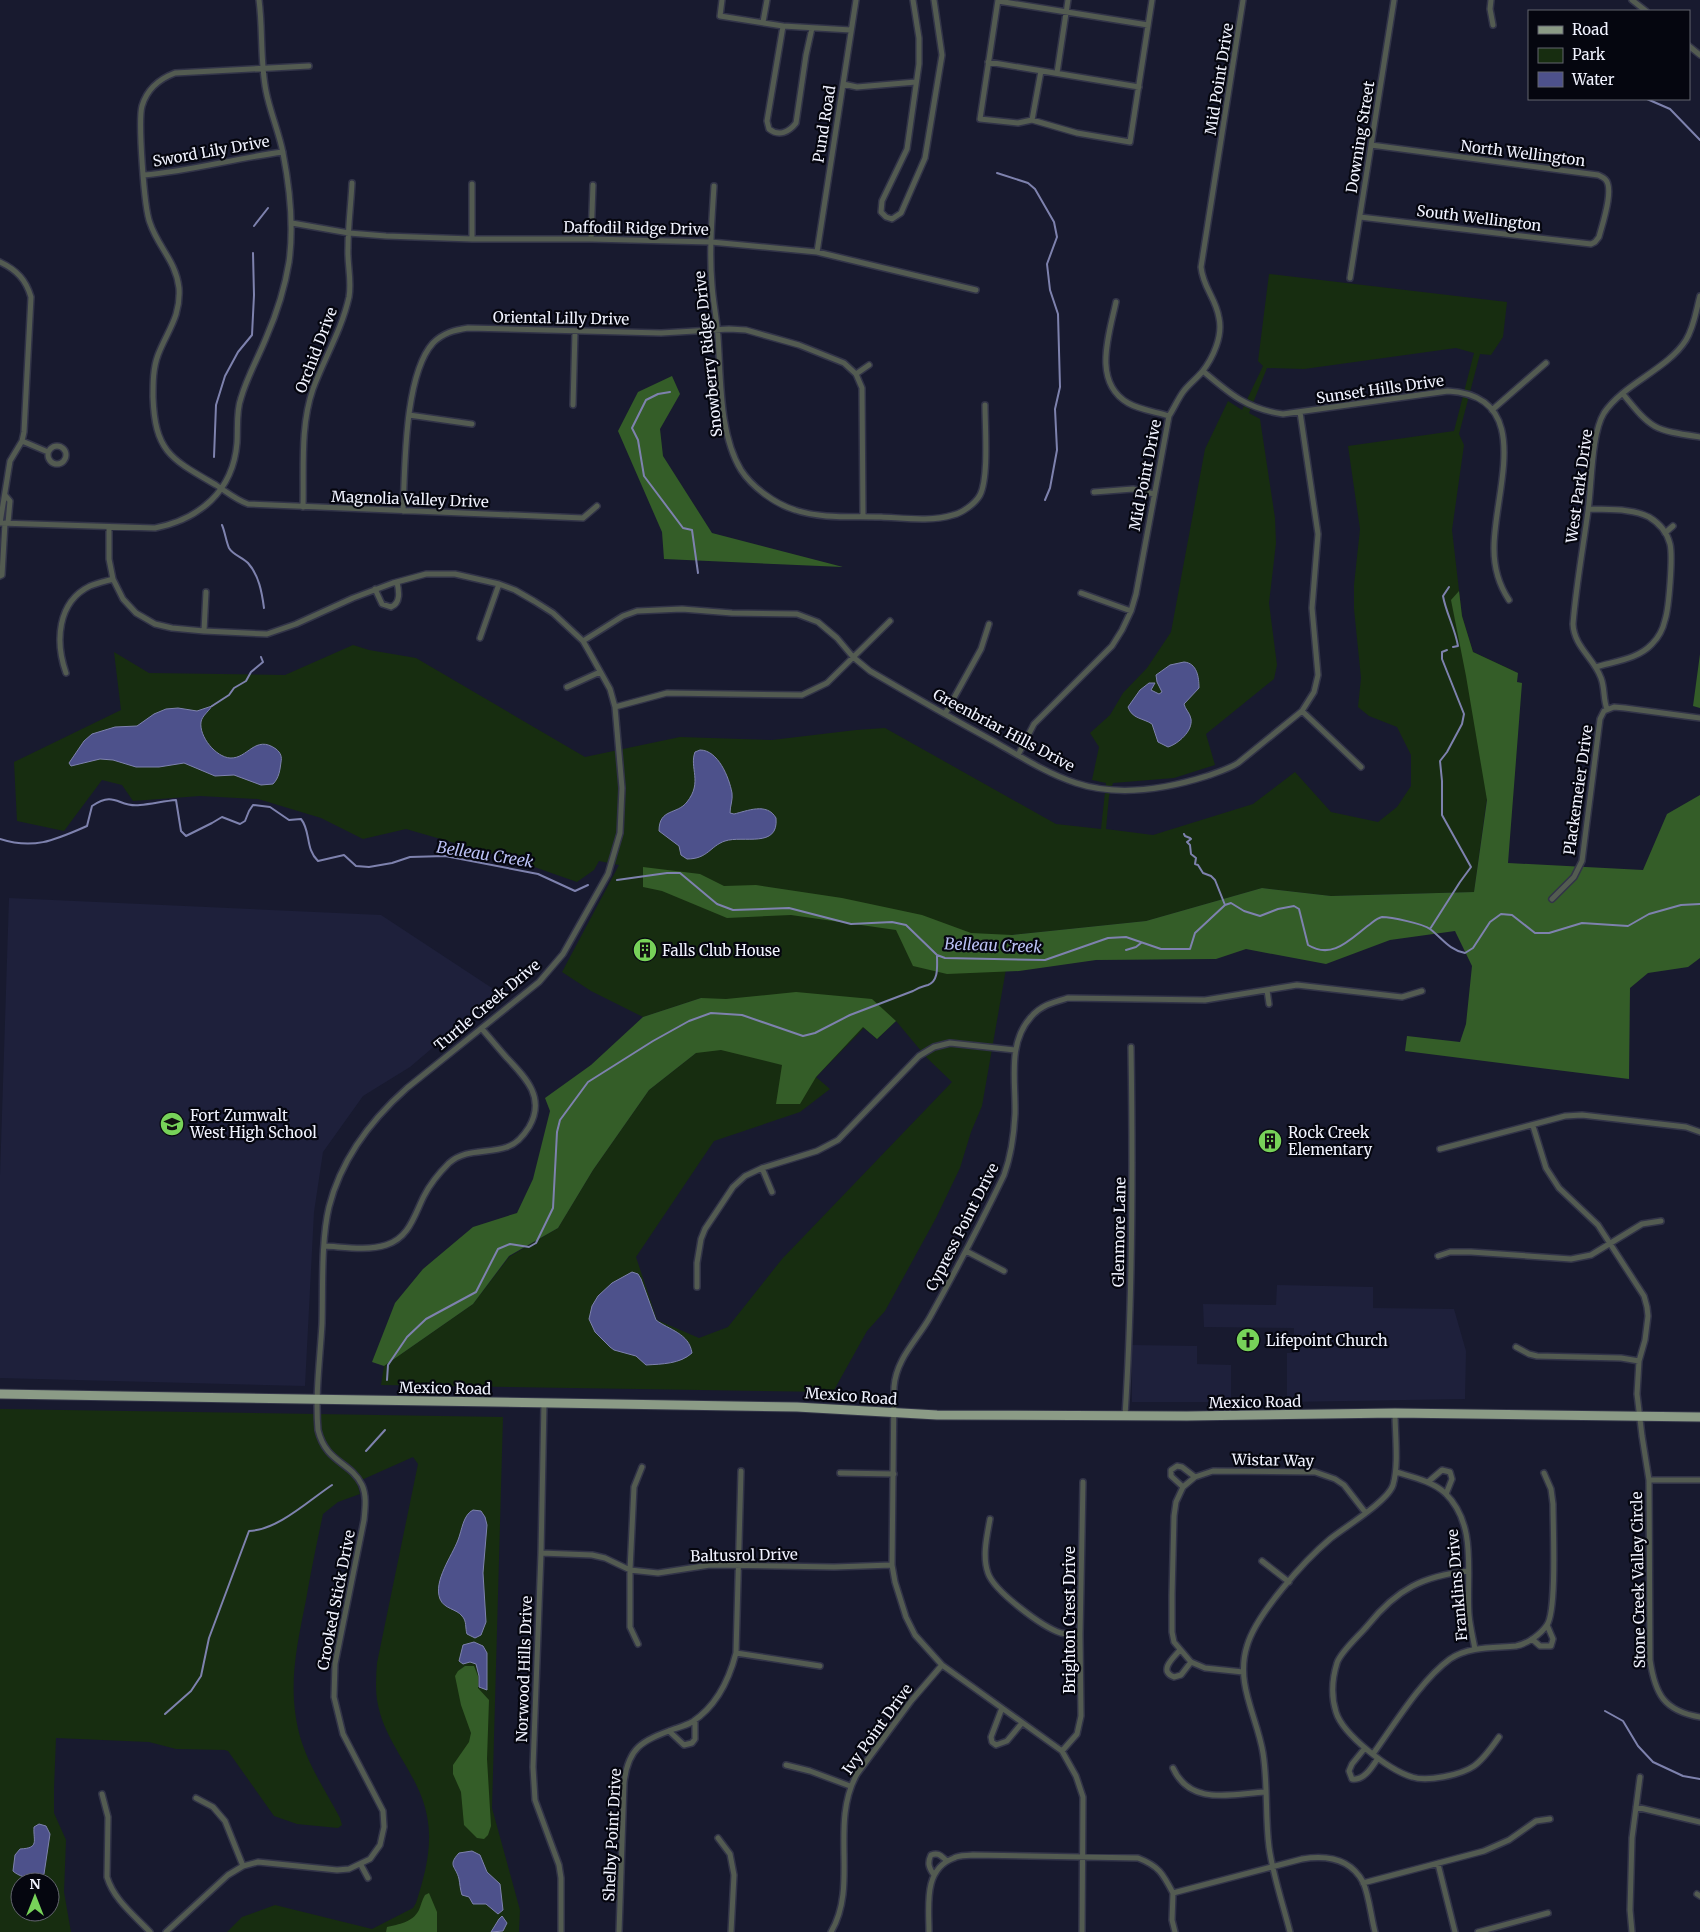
<svg xmlns="http://www.w3.org/2000/svg" width="1700" height="1932" font-family="Merriweather,serif">
  <style>
    .built { fill: #1e203b }
    .green { fill: #172d10; fill-rule: evenodd }
    .forest { fill: #345d28 }
    .water { fill: #4d518b; stroke: #7e82ae }
    .lines { fill: none; stroke-linecap: round; stroke-linejoin: round }
    .stream { stroke: #7e82ae; stroke-width: 2 }
    .minor-casing { stroke: #323448; stroke-width: 8 }
    .primary-casing { stroke: #323448; stroke-width: 11 }
    .minor { stroke: #535b51; stroke-width: 5 }
    .primary { stroke: #8b9b86; stroke-width: 9 }
    .labels { text-anchor: middle; dominant-baseline: central; stroke-width: 4.5; stroke-linejoin: round; paint-order: stroke }
    .street-label { font-size: 15px; fill: #f1f3ff; stroke: #05060f }
    .poi-label { font-size: 15px; fill: #f1f3ff; stroke: #05060f; text-anchor: start }
    .water-label { font-size: 16px; font-style: italic; fill: #bbc1f5; stroke: #05060f }
  </style>
  <rect width="100%" height="100%" fill="#181a2f"/>
  <path class="built" d="M9 898 381 915 498 992 410 1067 363 1096 323 1152 314 1212 305 1386 0 1378V1176Z
    M1277 1285 1373 1287V1308L1454 1309 1466 1351 1465 1399 1287 1402V1353H1294V1328L1204 1327 1203 1304 1276 1305Z
    M1132 1345 1197 1346V1364L1231 1365V1402H1132Z"/>
  <path class="green" d="M1269 274 1507 302 1503 337 1491 355 1480 354 1459 434 1464 445 1452 530 1462 616 1473 652 1514 671 1486 804 1474 892 1331 896 1262 888 1146 921 1012 935 982 1106 971 1132 960 1168 936 1218 885 1311 867 1331 833 1392 381 1385 384 1366 473 1304 509 1257 558 1228 593 1170 649 1090 696 1053 701 998 643 1017 591 991 562 972 619 865 599 861 594 870 577 882 520 862 406 829 363 839 321 818 258 799 200 796 133 801 122 785 102 780 64 831 17 821 14 762 121 710 114 652 149 673 285 675 353 645 369 650 416 658 585 757 680 737 772 740 856 730 885 728 1056 824 1101 829 1106 783 1092 780 1099 747 1090 733 1110 715 1123 693 1147 668 1171 632 1205 449 1228 401 1242 410 1263 366 1258 361ZM1456 348 1474 353 1454 431 1348 446 1360 529 1354 585V609L1361 678 1358 707 1369 716 1397 727 1411 755V786L1397 807 1378 822 1331 812 1295 772 1253 804 1153 835 1106 829 1109 796 1113 783 1174 778 1215 765 1206 734 1274 679 1277 665 1269 603 1276 543 1275 518 1260 419 1249 413 1267 368 1304 369ZM896 1021 927 1058 952 1082 782 1259 728 1327 699 1338 657 1320 636 1257 714 1141 800 1112 830 1089 816 1077 864 1028 877 1039Z
    M0 1409 503 1417 492 1808 520 1910 519 1932H227L242 1917 275 1905 372 1929 413 1908 416 1903C425 1875 433 1846 427 1816 420 1776 386 1745 378 1705 375 1691 376 1677 377 1663L418 1464 413 1457 357 1482 360 1494 338 1502 323 1514C317 1542 311 1571 306 1600 296 1650 286 1693 302 1743 311 1770 327 1793 340 1818L342 1825 338 1828 297 1824 274 1816 228 1751 225 1750 176 1749 149 1742 56 1738 54 1788V1813L66 1840 64 1892 71 1932H0ZM20 1882H50V1912H20Z"/>
  <path class="forest" d="M672 376 680 394 660 429 663 456 712 533 843 567 664 559 662 532 618 431 638 392Z
    M1459 591 1462 616 1473 652 1518 673 1517 682 1522 683 1508 863 1643 870 1667 814 1700 795V958L1688 967 1648 973 1630 988 1629 1079 1405 1051 1407 1036 1460 1042 1466 1024 1472 966 1455 931 1390 940 1326 964 1246 949 1216 959 1096 960 1019 971 947 974 913 966 896 930 791 915 727 918 662 891 643 887V867L700 874 724 886 756 885 842 898 922 915 971 933 1012 935 1146 921 1262 888 1331 896 1474 892 1487 800 1466 676 1451 600Z
    M1700 654V708L1693 706Z
    M796 992 872 999 896 1021 877 1039 863 1027 816 1077 800 1104H776L782 1065 721 1050 696 1053 649 1090 593 1170 558 1228 509 1256 473 1304 384 1366 372 1362 395 1303 423 1269 473 1227 517 1213 533 1179 550 1111 545 1098 591 1065 643 1017 701 998 726 999Z
    M465 1666H474L478 1676V1688L489 1700 487 1759 491 1826 488 1835 484 1839 477 1838 464 1825 461 1792 453 1774V1765L469 1742 471 1733 461 1705 455 1676 458 1671Z
    M429 1893 437 1912V1932H386L387 1927C399 1924 412 1923 419 1910 421 1905 422 1900 425 1895Z"/>
  <path class="water" d="M1184 662C1197 663 1199 677 1199 688L1184 704C1185 709 1190 713 1191 719 1193 731 1178 744 1168 747L1158 742 1152 724C1143 718 1132 719 1128 707L1140 690 1149 683H1155L1151 690 1159 694 1162 692 1157 682 1156 675 1170 665Z
    M212 706C208 712 202 716 201 722 199 737 216 757 230 758 248 759 255 734 276 749 281 753 282 757 281 762 280 770 279 778 273 784L261 785 234 775 215 776 184 763 159 767H136L113 760 100 759 71 766 69 763 84 741 92 734 115 727 137 726 154 714 166 709 178 708 197 711Z
    M700 750C718 750 729 777 732 793 733 800 730 806 730 813L734 814C747 811 767 802 776 818 779 849 743 835 725 841 710 846 708 859 687 859L681 855 679 846 659 831C659 808 677 815 687 802 703 782 689 768 695 752Z
    M632 1272 638 1274 641 1279 656 1320C669 1330 689 1333 692 1353 680 1364 662 1364 646 1365L636 1356 614 1350 610 1347 595 1332 589 1319 592 1306 598 1296 612 1283Z
    M473 1510 481 1511 485 1517 487 1525 483 1573 486 1622 481 1635 475 1638 467 1634C465 1628 467 1621 462 1616 457 1609 444 1609 440 1599 433 1581 452 1556 458 1540 462 1530 463 1515 473 1510Z
    M474 1642 483 1646 487 1653V1690L479 1687V1676L476 1664 470 1662 463 1664 459 1661 463 1645Z
    M39 1824 46 1826 50 1834 44 1874 38 1880 34 1881C28 1878 18 1876 13 1871L15 1855 20 1849C40 1848 33 1841 34 1827Z
    M472 1851 480 1855 487 1872 500 1884 503 1910 498 1914 486 1904H473L469 1897 462 1895C460 1889 460 1884 459 1879 456 1866 447 1866 459 1853Z
    M502 1916 507 1923 503 1931 491 1932 499 1919Z"/>
  <g class="lines">
    <path class="stream" d="M1647 99 1670 109 1700 140
      M997 173 1028 183 1035 189 1054 222 1057 237 1047 264 1050 290 1058 314 1060 387 1055 409 1057 450 1050 488 1045 500
      M254 226 268 208
      M670 392 658 394 646 400 632 428 638 440 644 476 683 528 692 530 698 573
      M214 457 216 405 225 376 238 352 252 335 254 295 253 253
      M222 525C225 532 226 541 229 548 233 555 242 557 248 563 259 575 262 593 264 608
      M1449 587 1443 596C1446 613 1455 628 1458 646L1453 647
      M212 706 229 695 234 688 246 681 251 672 263 662 261 657
      M1184 834 1185 836 1190 838 1191 839 1187 842 1190 845 1191 854 1196 858 1195 864 1198 865 1203 873 1211 876 1215 880 1225 905
      M0 839C34 850 55 840 87 826L92 806C116 790 118 808 140 805 152 804 164 801 176 800L181 831 186 836 212 823 222 817 240 824 245 821 249 811 253 805 270 807 289 820 301 819C311 831 305 849 318 861L344 855 356 866 369 867 392 863 410 857 445 856 538 874 575 891 588 885
      M617 880 667 873H680L717 904 733 910 789 908 851 924 892 922 906 925 937 955 945 958 1045 960 1108 938 1126 937 1161 949H1190L1195 933 1225 905 1231 903 1244 911 1260 916 1278 909 1294 906 1299 909 1308 945C1333 960 1350 939 1369 925 1373 922 1377 918 1382 917 1391 917 1424 924 1430 929 1442 938 1449 950 1465 953L1473 948 1490 922 1501 914 1512 915 1535 933H1549L1582 923 1628 926 1649 914 1681 905 1700 904
      M1430 929 1460 882 1471 867 1442 815V781L1440 761 1447 752 1462 724 1464 714 1442 659V652L1447 650
      M1126 950 1136 947 1141 943
      M387 1380 388 1365 407 1337 426 1319 476 1292 498 1249 510 1244 529 1247 536 1243 553 1208 557 1132 560 1120 588 1082 653 1041 689 1021 711 1013 742 1015 803 1036 815 1033 850 1015 913 991C919 987 922 987 928 985 939 981 937 966 937 956
      M366 1451 385 1430
      M1605 1711 1623 1721 1638 1746 1653 1762 1683 1776 1700 1779
      M165 1714 191 1691 201 1676 209 1638 249 1531C278 1530 308 1501 332 1485"/>
    <g class="minor-casing">
      <path id="minor" d="M722 0 720 16 783 26 851 30
        M913 0 919 38V64L907 149 882 201 881 212 886 217 892 219 901 213 925 158 942 55 934 0
        M998 0 980 119 1018 123 1032 120 1077 133 1130 142 1152 0
        M1491 0 1490 9 1493 25
        M1632 0 1646 11
        M998 1 1148 25
        M763 22 767 0
        M783 26 767 121 769 129C779 137 789 132 796 123L806 55 812 28
        M1689 46 1700 55
        M988 62 1139 87
        M309 66 175 73C159 79 147 89 142 106 138 121 144 208 150 223 158 247 176 261 179 288 181 317 167 331 158 355 153 368 153 383 153 397 155 452 171 459 216 485 227 492 236 500 248 504L583 518 597 506
        M1057 73 1068 0
        M843 84 857 87 916 82
        M1032 120 1041 71
        M144 175C191 171 236 158 283 152
        M472 184V239
        M714 186C712 219 709 252 712 285 713 302 717 319 718 337 721 379 719 434 741 470 752 487 775 504 795 510 821 519 853 516 881 517 904 518 931 522 953 515 962 513 975 504 980 495 989 477 985 427 985 405
        M1360 217 1591 244 1595 242 1599 237C1602 225 1615 188 1605 179 1603 177 1600 176 1598 175L1371 145
        M292 223 349 233 386 236 472 239H591L711 242 817 252 976 290
        M591 239 593 185
        M817 252 856 0
        M0 262C17 270 26 280 31 297L24 432 22 441 10 461 0 523
        M1350 278 1394 0
        M1116 302C1109 335 1092 382 1128 403 1140 410 1157 412 1169 416
        M1203 371C1230 394 1247 409 1283 414L1448 391C1537 396 1493 494 1494 549 1494 567 1499 585 1509 600
        M856 374 869 365
        M1623 394C1652 430 1654 430 1700 437
        M573 405 575 332
        M1492 410 1546 363
        M409 415 472 424
        M22 441 48 452
        M48 455a9 9 0 1 1 18 0a9 9 0 1 1-18 0Z
        M1094 492 1133 489 1154 494
        M5 495 10 501 8 523
        M303 507C304 469 300 426 313 389 324 359 342 329 349 297 352 280 347 264 348 248 348 226 351 204 352 183
        M1589 509C1607 510 1632 508 1649 517 1659 523 1667 532 1670 544 1673 556 1669 608 1665 620 1663 629 1659 637 1652 644 1638 659 1616 661 1596 667
        M403 511C405 469 404 375 433 343 443 333 454 330 468 328L661 333 729 329 746 330 799 345 844 363 856 374 862 388 863 517
        M0 523 155 528C200 519 233 491 237 443 238 428 236 411 241 398 247 377 258 358 266 338 276 315 285 287 289 262 294 226 290 189 283 153 279 132 270 112 266 91 260 61 263 30 259 0
        M109 527V559L113 579 123 599 136 613 155 624 172 628 204 631 267 634 296 624 353 598 393 583 426 574H455L499 584 515 590 534 601 553 613 583 641 591 655 610 689 615 707 622 788 620 833 608 874 563 954 539 982 407 1088C371 1120 341 1159 329 1207 321 1240 323 1289 322 1324 320 1359 315 1395 318 1430 326 1463 350 1461 362 1485 367 1496 365 1509 364 1520L335 1664 334 1697 343 1734 383 1811 384 1827 380 1845 370 1859 349 1869 337 1870 258 1862 243 1866 228 1875 166 1932
        M1665 533 1673 526
        M0 576 2 575 5 523
        M375 589 382 604 391 607C401 603 399 591 397 582
        M1081 593 1131 611
        M204 631 206 592
        M480 638 499 584
        M583 641 623 616 637 611 682 609 732 613 797 614 818 622 837 638 853 657 870 671C911 695 953 719 995 742 1021 757 1048 774 1076 783 1118 797 1166 789 1207 776 1218 772 1229 769 1238 763L1302 711 1314 692 1318 675 1312 608 1318 534 1300 412
        M66 673C55 642 57 602 90 586 97 583 106 581 113 579
        M567 687 600 672
        M615 707 667 693 802 695 827 683 890 621
        M1607 709C1603 699 1605 688 1601 678 1594 658 1574 647 1573 624 1576 586 1583 548 1588 511 1592 485 1591 434 1604 413 1624 383 1667 370 1686 340 1694 327 1696 311 1700 296
        M1302 711 1361 767
        M945 714 981 649 989 624
        M1018 755 1034 724 1112 646 1122 630 1131 611 1136 594 1169 416C1174 408 1178 399 1183 392 1188 385 1196 379 1202 372 1213 358 1223 336 1219 318 1216 298 1203 288 1201 267L1243 0
        M1552 899 1574 877 1582 861 1600 719 1604 711 1614 707 1625 708 1700 718
        M1267 990 1269 1004
        M1533 1126 1546 1168 1559 1188 1598 1225 1644 1296 1647 1307 1648 1316 1645 1340 1639 1361 1637 1394 1642 1436 1649 1480 1650 1660C1655 1694 1664 1711 1700 1717
        M1440 1149 1565 1116 1582 1115 1686 1127 1700 1132
        M762 1168 772 1192
        M325 1246C344 1247 367 1251 386 1245 409 1238 414 1216 424 1196 430 1184 439 1173 449 1163 466 1148 487 1154 507 1147 517 1144 524 1135 529 1127 546 1098 526 1078 507 1058 498 1048 490 1038 482 1029
        M966 1251 1004 1271
        M1438 1256 1450 1252H1471L1571 1259 1591 1255 1642 1224 1661 1221
        M697 1287V1263L701 1239 705 1229 733 1187 745 1176 762 1168 817 1151 838 1140 919 1056 934 1047 950 1043 1015 1050
        M1516 1347 1529 1354 1537 1356 1621 1358 1639 1361
        M544 1403 541 1553 533 1767 535 1800 559 1865 561 1878V1932
        M1125 1416C1133 1293 1133 1170 1131 1047
        M1396 1472C1412 1477 1432 1481 1445 1493 1478 1525 1466 1574 1469 1615 1470 1626 1473 1638 1475 1649
        M840 1473 894 1474
        M1649 1480H1700
        M1428 1482 1442 1470 1450 1472 1452 1479 1446 1494
        M1183 1487 1171 1476V1470L1177 1466 1182 1467 1195 1477
        M990 1519C987 1536 982 1556 988 1573 994 1591 1042 1627 1061 1633 1067 1634 1074 1635 1080 1635
        M541 1553 592 1555 605 1558 630 1570 658 1573 710 1565 834 1567 892 1565
        M1262 1561 1289 1582
        M1468 1571C1423 1576 1397 1589 1368 1625 1360 1635 1341 1651 1337 1663 1332 1679 1331 1696 1336 1712 1343 1735 1389 1770 1412 1777 1427 1782 1461 1775 1474 1766 1484 1759 1492 1747 1499 1737
        M1532 1639 1540 1646H1551L1553 1639 1547 1625
        M638 1644 630 1627V1570L634 1487 642 1467
        M1180 1650C1173 1658 1158 1671 1174 1677L1181 1675 1191 1662
        M736 1653 820 1666
        M1243 1672 1205 1668 1191 1662 1174 1642 1172 1632V1595L1174 1516 1176 1502 1183 1487 1195 1477 1213 1471 1315 1472 1335 1479 1344 1485 1365 1512
        M1002 1708 991 1737 992 1742 996 1745 1007 1741 1022 1723
        M669 1731 684 1745 692 1743 695 1739V1720
        M1365 1748 1352 1764 1349 1771 1352 1779C1364 1781 1372 1767 1378 1758
        M1062 1751 1077 1734 1081 1716 1080 1635 1083 1482
        M1373 1754C1394 1725 1421 1680 1450 1659 1469 1646 1494 1648 1516 1646 1527 1644 1540 1635 1547 1625 1557 1610 1553 1527 1553 1504L1551 1489 1544 1473
        M786 1765 810 1771 850 1786
        M1173 1768C1190 1806 1231 1794 1265 1792
        M102 1794 108 1817 107 1877C114 1900 134 1915 150 1932
        M196 1798 213 1807 225 1821 243 1866
        M1636 1807 1700 1822
        M718 1838 730 1854 734 1875 731 1932
        M1438 1864 1455 1932
        M361 1865 368 1878
        M934 1875C929 1868 927 1863 931 1855 939 1852 941 1856 947 1861
        M1363 1883 1484 1851 1509 1840 1536 1821 1550 1819
        M1173 1893 1172 1920 1175 1932
        M1697 1894 1700 1896
        M619 1932 624 1783C628 1747 642 1741 674 1729 680 1727 687 1725 692 1722 717 1706 729 1680 736 1653L741 1471
        M831 1932C859 1885 829 1824 857 1774L911 1701 942 1665
        M929 1932C929 1906 923 1869 954 1858 959 1855 967 1856 973 1855L1138 1858C1159 1866 1163 1874 1173 1893L1302 1859C1326 1855 1350 1858 1363 1882 1369 1895 1371 1917 1375 1932
        M1082 1932 1083 1797 1076 1776 1062 1751 942 1665 915 1635 906 1617 895 1582 892 1565 894 1387C896 1359 917 1340 930 1317 956 1270 981 1223 1004 1175 1011 1156 1014 1134 1015 1114 1016 1082 1007 1043 1031 1017 1041 1005 1054 1002 1068 998L1205 1000 1297 985 1402 997 1422 991
        M1290 1932C1283 1904 1273 1876 1269 1847 1265 1816 1268 1784 1263 1753 1257 1716 1235 1684 1247 1646 1256 1614 1305 1560 1330 1539 1345 1527 1388 1501 1393 1485 1399 1465 1395 1434 1395 1413
        M1478 1932 1548 1913
        M1632 1932 1630 1910 1632 1838 1640 1777"/>
    </g>
    <g class="primary-casing">
      <path id="primary" d="M0 1394 797 1407 937 1415 1187 1416 1395 1413 1700 1417"/>
    </g>
    <use href="#minor" class="minor"/>
    <use href="#primary" class="primary"/>
  </g>
  <defs>
    <g id="building-disc" transform="scale(1.25)"><circle r="9.5" fill="#77d259" stroke="#05060f"/><path d="M-4-6H4V6H1V3H-1V6H-4ZM-2.5-4.3h1.7v1.8h-1.7ZM.8-4.3h1.7v1.8H.8ZM-2.5-1h1.7V.8h-1.7ZM.8-1h1.7V.8H.8Z" fill="#111"/></g>
    <g id="school-disc" transform="scale(1.25)"><circle r="9.5" fill="#77d259" stroke="#05060f"/><path d="M0-5L7-2L0 1L-7-2ZM-4 1L0 2.5L4 1V4Q0 6-4 4Z" fill="#111"/></g>
    <g id="church-disc" transform="scale(1.25)"><circle r="9.5" fill="#77d259" stroke="#05060f"/><path d="M-1.2-6h2.4v3.5h3.3v2.4h-3.3V6h-2.4V-.1h-3.3v-2.4h3.3Z" fill="#111"/></g>
  </defs>
  <g fill-rule="evenodd">
    <use href="#building-disc" x="645" y="950"/>
    <use href="#school-disc" x="172" y="1124"/>
    <use href="#building-disc" x="1270" y="1141"/>
    <use href="#church-disc" x="1248" y="1340"/>
  </g>
  <g class="labels">
    <g class="street-label">
      <text transform="translate(1219 79) rotate(-81)">Mid Point Drive</text>
      <text transform="translate(824 124) rotate(-81)">Pund Road</text>
      <text transform="translate(1360 137) rotate(-81)">Downing Street</text>
      <text transform="translate(211 151) rotate(-10)">Sword Lily Drive</text>
      <text transform="translate(1523 153) rotate(7)">North Wellington</text>
      <text transform="translate(1479 218) rotate(7)">South Wellington</text>
      <text transform="translate(636 228) rotate(1)">Daffodil Ridge Drive</text>
      <text transform="translate(561 318) rotate(1)">Oriental Lilly Drive</text>
      <text transform="translate(316 350) rotate(-69)">Orchid Drive</text>
      <text transform="translate(708 354) rotate(-96)">Snowberry Ridge Drive</text>
      <text transform="translate(1380 389) rotate(-8)">Sunset Hills Drive</text>
      <text transform="translate(1145 475) rotate(-79)">Mid Point Drive</text>
      <text transform="translate(1579 486) rotate(-82)">West Park Drive</text>
      <text transform="translate(410 499) rotate(2)">Magnolia Valley Drive</text>
      <text transform="translate(1004 730) rotate(28)">Greenbriar Hills Drive</text>
      <text transform="translate(1578 790) rotate(-82)">Plackemeier Drive</text>
      <text transform="translate(487 1005) rotate(-40)">Turtle Creek Drive</text>
      <text transform="translate(962 1227) rotate(-63)">Cypress Point Drive</text>
      <text transform="translate(1119 1232) rotate(-89)">Glenmore Lane</text>
      <text transform="translate(445 1388) rotate(1)">Mexico Road</text>
      <text transform="translate(851 1396) rotate(4)">Mexico Road</text>
      <text transform="translate(1255 1402) rotate(-1)">Mexico Road</text>
      <text transform="translate(1273 1460) rotate(1)">Wistar Way</text>
      <text transform="translate(744 1555) rotate(-1)">Baltusrol Drive</text>
      <text transform="translate(1638 1580) rotate(-91)">Stone Creek Valley Circle</text>
      <text transform="translate(1457 1585) rotate(-95)">Franklins Drive</text>
      <text transform="translate(336 1600) rotate(-79)">Crooked Stick Drive</text>
      <text transform="translate(1069 1620) rotate(-90)">Brighton Crest Drive</text>
      <text transform="translate(524 1669) rotate(-88)">Norwood Hills Drive</text>
      <text transform="translate(877 1729) rotate(-54)">Ivy Point Drive</text>
      <text transform="translate(612 1835) rotate(-87)">Shelby Point Drive</text>
    </g>
    <g class="poi-label">
      <text x="662" y="950">Falls Club House</text>
      <text x="190" y="1115">Fort Zumwalt<tspan x="190" dy="17">West High School</tspan></text>
      <text x="1288" y="1132">Rock Creek<tspan x="1288" dy="17">Elementary</tspan></text>
      <text x="1266" y="1340">Lifepoint Church</text>
    </g>
    <g class="water-label">
      <text transform="translate(485 854) rotate(9)">Belleau Creek</text>
      <text transform="translate(993 945) rotate(2)">Belleau Creek</text>
    </g>
  </g>
  <rect x="1528" y="10" width="162" height="90" fill="#05060f" stroke="#63656f"/>
  <rect x="1538" y="26" width="25" height="8" fill="#8b9b86" stroke="#63656f"/>
  <text x="1572" y="35" font-size="15" fill="#f1f3ff">Road</text>
  <rect x="1538" y="48" width="25" height="15" fill="#172d10" stroke="#63656f"/>
  <text x="1572" y="60" font-size="15" fill="#f1f3ff">Park</text>
  <rect x="1538" y="72" width="25" height="15" fill="#4d518b" stroke="#63656f"/>
  <text x="1572" y="85" font-size="15" fill="#f1f3ff">Water</text>
  <g transform="translate(35 1897)"><circle r="24" fill="#05060f" stroke="#63656f"/>
  <path d="M0-4L9 19L0 12L-9 19Z" fill="#77d259"/>
  <text y="-8" font-size="14" font-weight="bold" text-anchor="middle" fill="#f1f3ff">N</text>
  </g>
</svg>
